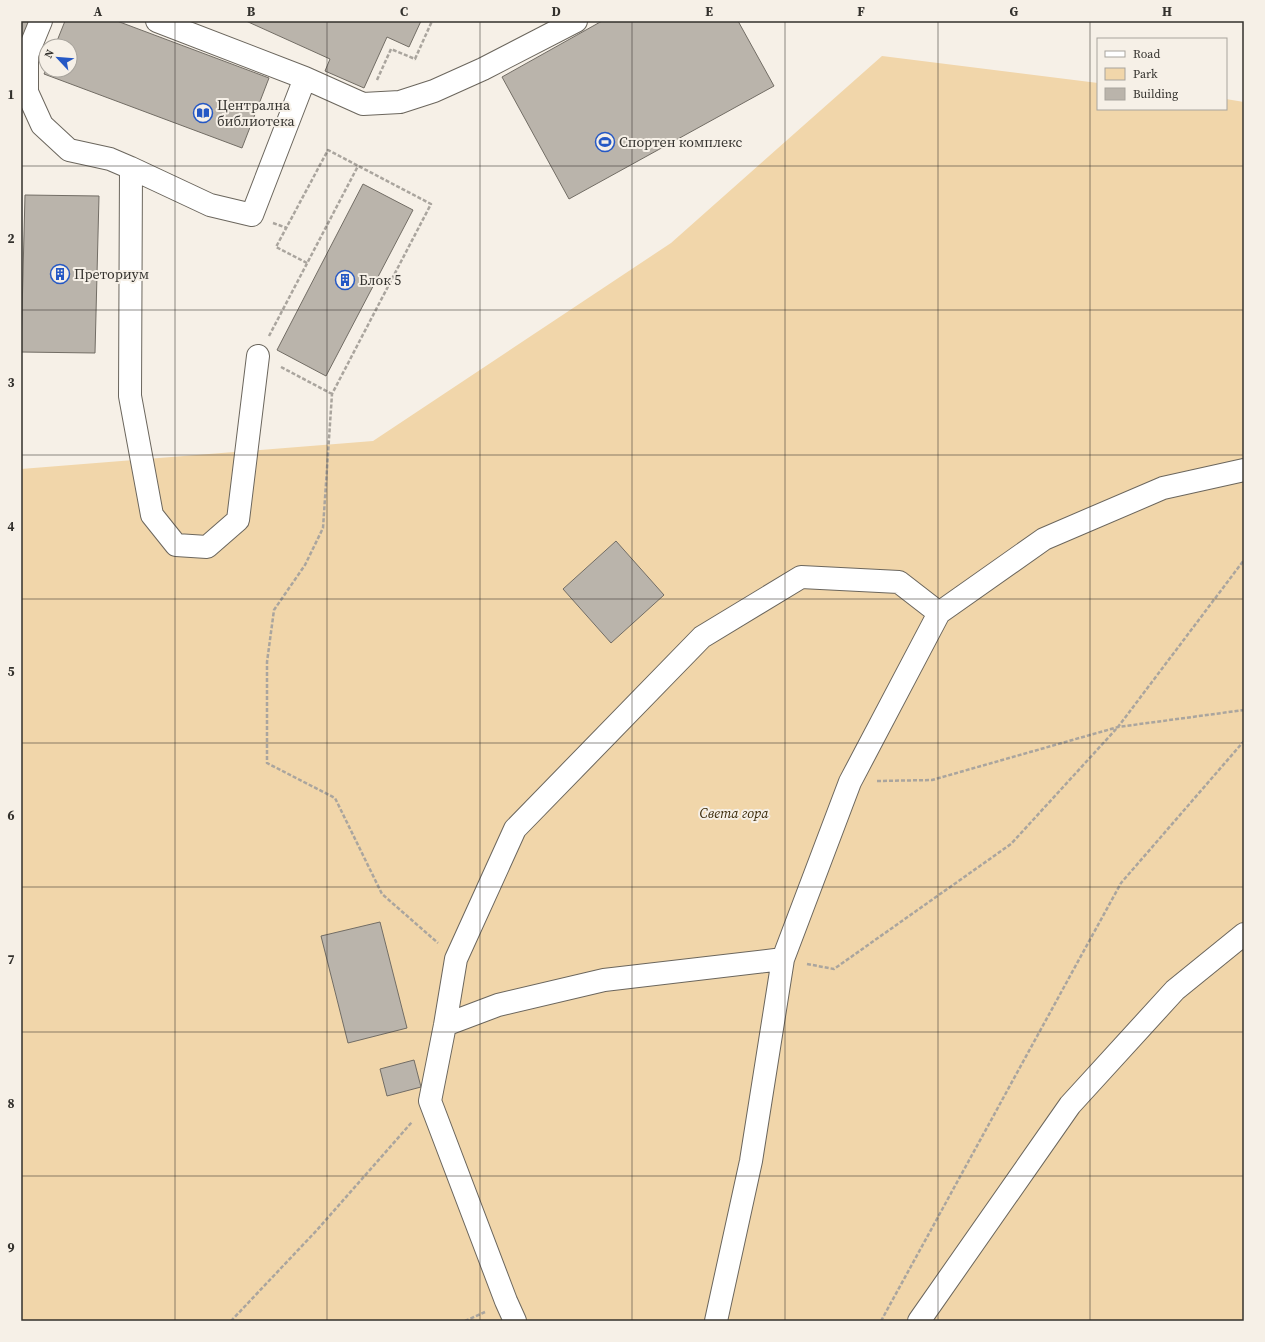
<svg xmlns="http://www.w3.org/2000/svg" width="1265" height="1342" font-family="'Source Serif 4',serif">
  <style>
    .green { fill: #f1d6aa }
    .building { fill: #bab4ab; stroke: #726d65 }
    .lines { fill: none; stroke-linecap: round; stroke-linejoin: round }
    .minor-casing { stroke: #6b665d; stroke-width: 24 }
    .path { stroke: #aaa59e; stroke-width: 2.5; stroke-dasharray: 4 2; stroke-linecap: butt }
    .minor { stroke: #fff; stroke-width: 22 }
    .grid { fill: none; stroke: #33312d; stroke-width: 1; stroke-opacity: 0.55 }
    .labels { text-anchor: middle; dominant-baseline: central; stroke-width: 4; stroke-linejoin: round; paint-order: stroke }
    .poi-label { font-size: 14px; fill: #33312d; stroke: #f6f0e7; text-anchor: start }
    .park-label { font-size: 14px; font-style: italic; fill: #392807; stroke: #f6f0e7 }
    .neatline { fill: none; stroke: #33312d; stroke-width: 1.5 }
    .grid-label { font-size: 13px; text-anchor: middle; font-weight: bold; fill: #33312d }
  </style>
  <rect width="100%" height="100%" fill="#f6f0e7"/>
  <path class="green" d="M882 56 1098 83V109H1226V99L1244 102V1321H21V469L373 441 671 243Z"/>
  <path class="building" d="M21 21H32L21 48Z
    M65 21H117L269 78 242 148 44 74 46 70H70V46H55Z
    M246 21H421L409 47 387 37 364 88 325 71 330 59Z
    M602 21H738L774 86 569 199 502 77Z
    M363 184 413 210 326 376 277 350Z
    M25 195 99 196 95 353 21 352Z
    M616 541 664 595 611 643 563 589Z
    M380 922 407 1028 348 1043 321 936Z
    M414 1060 421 1087 387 1096 380 1069Z"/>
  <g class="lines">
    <g class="minor-casing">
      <path id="minor" d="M41 21 27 55V92L42 125 69 150 110 159 131 168 210 205 252 215 305 78
        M157 21 305 78 363 104 400 102 434 91 483 69 576 21
        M131 168 130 396 152 515 176 545 207 547 238 520 258 356
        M445 1025 498 1005 604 980 783 959
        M515 1321 506 1301 430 1101 445 1025 456 959 515 829 702 637 801 577 899 582 939 613
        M716 1321 751 1161 783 959 850 782 939 613 1044 539 1163 488 1244 470
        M919 1321 1070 1105 1175 990 1244 934"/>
    </g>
    <path class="path" d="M377 80 391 49 415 59 432 21
      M273 223 287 228
      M307 263 276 247 328 150 431 204 332 394 323 528 305 565 274 610 267 662V763L335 798 382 894 438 943
      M269 336 358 166
      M281 367 332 394
      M877 781 932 780 1118 727 1244 710
      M807 964 834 969 1011 844 1118 727 1244 560
      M231 1321 317 1230 412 1122
      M465 1321 485 1312
      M881 1321 1121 883 1244 741"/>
    <use href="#minor" class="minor"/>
  </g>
  <path class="grid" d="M175 21V1321M327 21V1321M480 21V1321M632 21V1321M785 21V1321M938 21V1321M1090 21V1321M21 166H1244M21 310H1244M21 455H1244M21 599H1244M21 743H1244M21 887H1244M21 1032H1244M21 1176H1244"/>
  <defs>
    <g id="library-ring" transform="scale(1)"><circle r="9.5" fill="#f6f0e7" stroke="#2558c5" stroke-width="1.5"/><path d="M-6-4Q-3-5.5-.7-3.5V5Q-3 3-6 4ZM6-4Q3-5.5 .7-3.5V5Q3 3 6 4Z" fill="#2558c5"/></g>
    <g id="stadium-ring" transform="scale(1)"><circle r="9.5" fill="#f6f0e7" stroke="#2558c5" stroke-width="1.5"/><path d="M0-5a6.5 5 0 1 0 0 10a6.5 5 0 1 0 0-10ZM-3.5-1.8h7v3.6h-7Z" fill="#2558c5"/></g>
    <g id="building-ring" transform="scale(1)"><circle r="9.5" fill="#f6f0e7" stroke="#2558c5" stroke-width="1.5"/><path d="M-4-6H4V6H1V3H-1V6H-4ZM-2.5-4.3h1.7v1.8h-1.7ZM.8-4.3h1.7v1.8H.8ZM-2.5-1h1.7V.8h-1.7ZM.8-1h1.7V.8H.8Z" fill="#2558c5"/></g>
  </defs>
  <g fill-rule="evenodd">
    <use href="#library-ring" x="203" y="113"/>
    <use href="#stadium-ring" x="605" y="142"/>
    <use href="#building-ring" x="60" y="274"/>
    <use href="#building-ring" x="345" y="280"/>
  </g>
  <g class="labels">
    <g class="poi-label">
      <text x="217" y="105">Централна<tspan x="217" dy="16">библиотека</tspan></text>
      <text x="619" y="142">Спортен комплекс</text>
      <text x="74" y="274">Преториум</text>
      <text x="359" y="280">Блок 5</text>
    </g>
    <g class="park-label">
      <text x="734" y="813">Света гора</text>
    </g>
  </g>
  <rect width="1265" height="1342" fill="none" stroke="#f6f0e7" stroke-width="44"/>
  <rect x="1097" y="38" width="130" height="72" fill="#f6f0e7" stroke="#a8a49d"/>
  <rect x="1105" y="51" width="20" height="6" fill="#ffffff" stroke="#a8a49d"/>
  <text x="1133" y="58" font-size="12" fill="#33312d">Road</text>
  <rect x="1105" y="68" width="20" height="12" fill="#f1d6aa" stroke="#a8a49d"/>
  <text x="1133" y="78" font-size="12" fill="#33312d">Park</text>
  <rect x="1105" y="88" width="20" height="12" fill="#bab4ab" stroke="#a8a49d"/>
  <text x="1133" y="98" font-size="12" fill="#33312d">Building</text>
  <g transform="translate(58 58) rotate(296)"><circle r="19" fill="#f6f0e7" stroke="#a8a49d"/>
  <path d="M0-3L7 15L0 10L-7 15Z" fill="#2558c5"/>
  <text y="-6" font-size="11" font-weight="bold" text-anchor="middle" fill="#33312d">N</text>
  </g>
  <rect x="22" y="22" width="1221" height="1298" class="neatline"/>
  <g class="grid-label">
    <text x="98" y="16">A</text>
    <text x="251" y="16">B</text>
    <text x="404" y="16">C</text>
    <text x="556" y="16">D</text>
    <text x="709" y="16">E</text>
    <text x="861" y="16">F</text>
    <text x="1014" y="16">G</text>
    <text x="1167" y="16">H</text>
    <text x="11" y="99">1</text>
    <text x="11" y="243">2</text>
    <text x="11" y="387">3</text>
    <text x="11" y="531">4</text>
    <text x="11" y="676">5</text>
    <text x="11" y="820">6</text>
    <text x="11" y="964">7</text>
    <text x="11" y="1108">8</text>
    <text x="11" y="1252">9</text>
  </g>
</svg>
